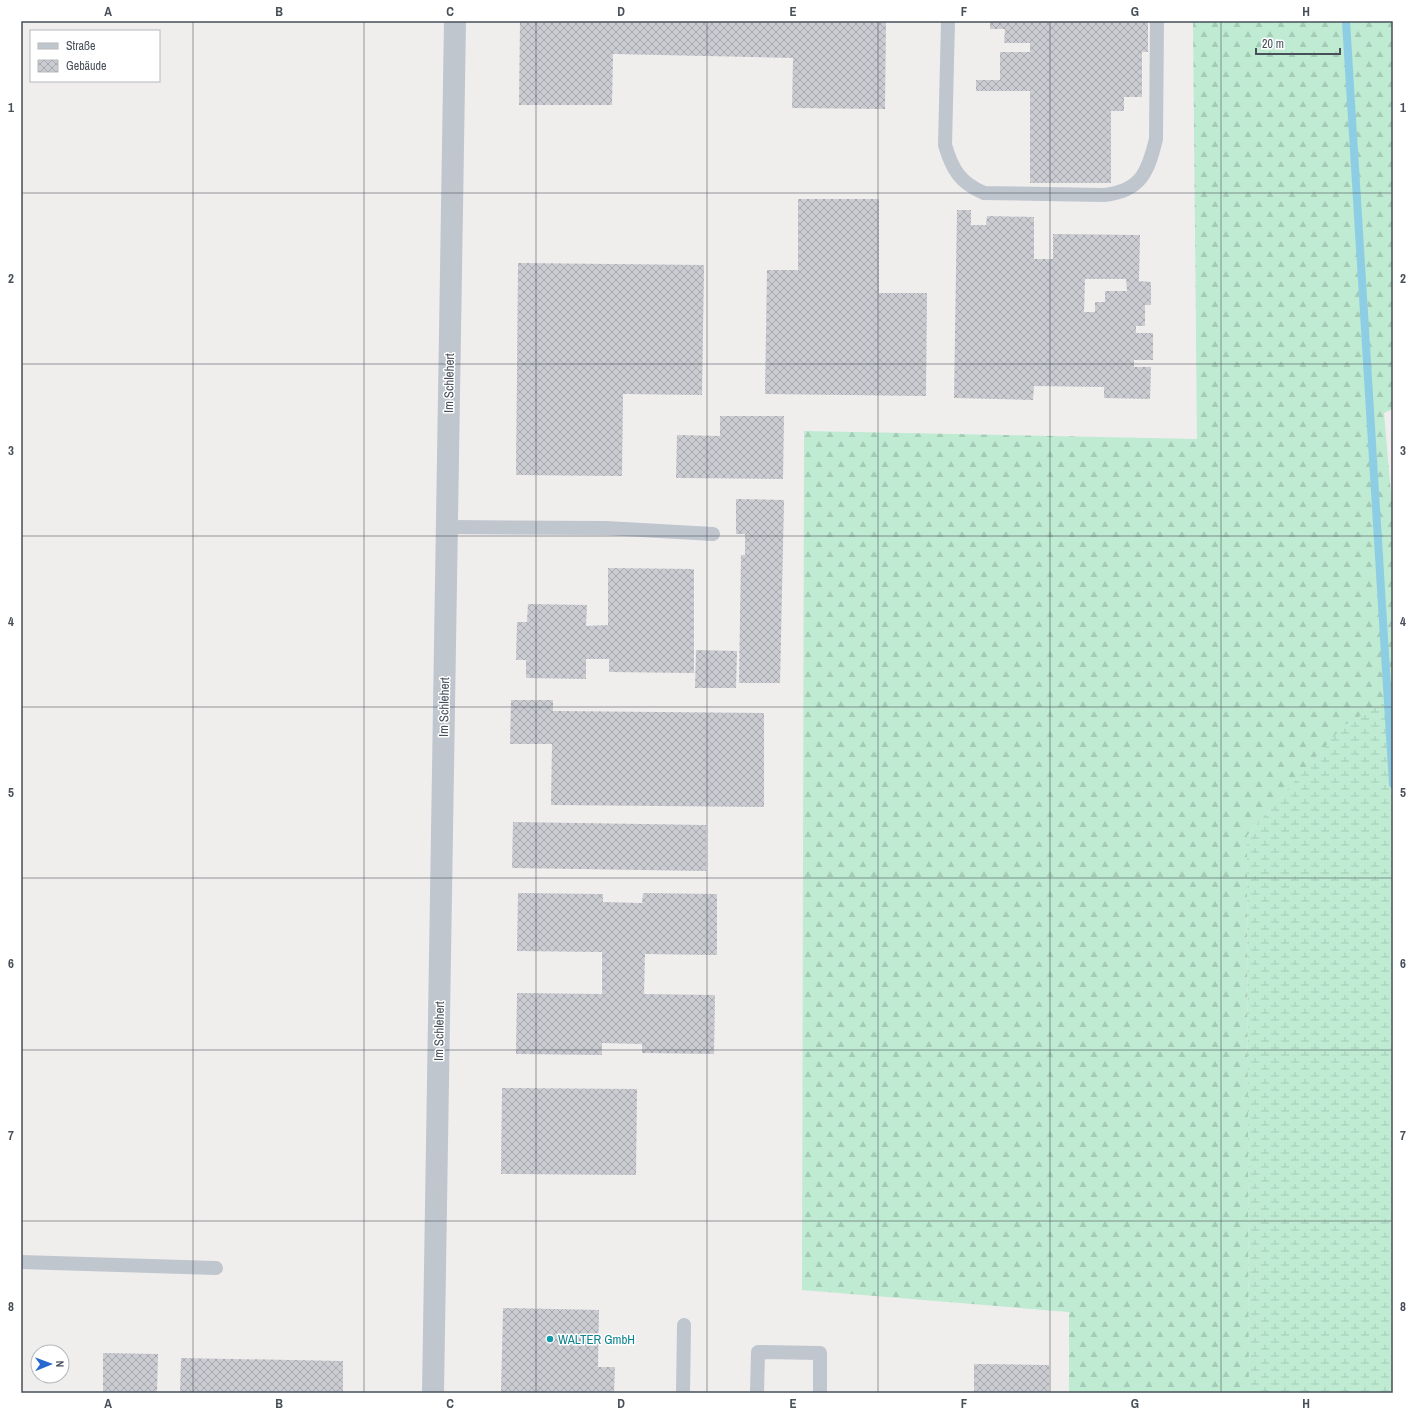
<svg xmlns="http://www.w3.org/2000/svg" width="1414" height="1414" font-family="'Archivo Narrow',sans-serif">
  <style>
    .forest { fill: url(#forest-firs) }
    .wetland { fill: url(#wetland-marsh) }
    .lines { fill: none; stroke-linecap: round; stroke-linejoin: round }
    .stream { stroke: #8ecee5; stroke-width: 8 }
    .building { fill: url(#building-cross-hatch); fill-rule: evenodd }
    .service { stroke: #bfc6ce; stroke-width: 14 }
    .minor { stroke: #bfc6ce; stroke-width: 22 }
    .grid { fill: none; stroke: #474f59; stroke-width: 1; stroke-opacity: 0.55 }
    .culture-dot { fill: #0f9aa8; stroke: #fff; stroke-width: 1.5 }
    .labels { text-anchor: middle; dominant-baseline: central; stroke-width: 3; stroke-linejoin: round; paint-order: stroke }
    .street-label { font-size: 13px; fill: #474f59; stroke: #fff }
    .culture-label { font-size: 13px; fill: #0d838f; stroke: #fff; text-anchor: start }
    .neatline { fill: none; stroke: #474f59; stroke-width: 1.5 }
    .grid-label { font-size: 13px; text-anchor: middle; font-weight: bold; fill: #474f59 }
  </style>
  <defs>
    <pattern id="forest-firs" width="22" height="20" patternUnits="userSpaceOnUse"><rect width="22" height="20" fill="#beebd2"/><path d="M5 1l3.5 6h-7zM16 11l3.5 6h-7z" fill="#a5cbb7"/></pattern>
    <pattern id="wetland-marsh" width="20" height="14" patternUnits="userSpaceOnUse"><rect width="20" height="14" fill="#beebd2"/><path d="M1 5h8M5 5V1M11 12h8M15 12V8" fill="none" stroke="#a5cbb7"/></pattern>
    <pattern id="building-cross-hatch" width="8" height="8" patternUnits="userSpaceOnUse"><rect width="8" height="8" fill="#caccd1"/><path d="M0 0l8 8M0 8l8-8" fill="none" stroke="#a6a8ad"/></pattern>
  </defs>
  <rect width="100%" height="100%" fill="#f0eded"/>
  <path class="forest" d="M1193 21H1393V409L1384 413 1393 517V697L1343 727 1247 836 1249 1393H1069V1312L802 1290 804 431 1197 439Z"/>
  <path class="wetland" d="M1393 697V1393H1249L1247 836 1343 726Z"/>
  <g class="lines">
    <path class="stream" d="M1346 21 1393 784"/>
  </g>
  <path class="building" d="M520 21H886L885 109 792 108 793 58 613 54 612 105H519Z
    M990 21H1148V52H1142V97H1124V111H1111V183H1030V91H976V80H1000V52H1030V43H1004L1005 29H990Z
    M798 199H879V293H927L926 396 765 394 767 270H798Z
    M957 210H971V225H986L987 216 1034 217V259H1053V234L1140 235 1139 281 1151 282V305H1145V326H1136V333H1153V360H1134V367H1151L1150 399 1104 398V387L1034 386 1033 400 954 398ZM1085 279H1126L1127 291H1105V302H1095V312H1084Z
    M518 263 704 265 702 395 623 394 622 476 516 475Z
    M720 416H784L783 479 676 478 677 435 720 436Z
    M736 499 784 500 780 683H739L741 555H745V534H736Z
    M608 568 694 569V673L609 672V659H586V679L526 678V660H516L517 622H527L528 604 587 605 586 626 608 625Z
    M696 650 737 651 736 688H695Z
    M511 700H553V711L764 713V807L551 805 552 744H510Z
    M513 822 706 825V871L512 868Z
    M518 893 603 894V902L642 903 643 893 717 894V955L645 954 644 994 715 995 714 1054 642 1053V1044L602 1043V1055L516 1054 517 993 602 994V952L517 951Z
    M502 1088 637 1089 636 1175 501 1174Z
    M503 1308 599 1310 598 1367H615L614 1393H501Z
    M103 1353 158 1354 157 1393H103Z
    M181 1358 343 1361V1393H180Z
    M974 1364 1049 1365V1393H974Z"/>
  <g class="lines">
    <path class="service" d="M948 21 945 145C952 169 960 183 984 193L1104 195C1141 191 1148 172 1156 139L1157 21
      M447 527 606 528 713 534
      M21 1262 216 1268
      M683 1393 684 1325
      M757 1393 758 1352 820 1353V1393"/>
    <path class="minor" d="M433 1393 455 21"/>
  </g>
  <path class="grid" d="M193 21V1393M364 21V1393M536 21V1393M707 21V1393M878 21V1393M1050 21V1393M1221 21V1393M21 193H1393M21 364H1393M21 536H1393M21 707H1393M21 878H1393M21 1050H1393M21 1221H1393"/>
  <circle class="culture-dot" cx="550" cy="1339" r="4"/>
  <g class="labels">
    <g class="street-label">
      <text transform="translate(449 383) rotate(-89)">Im Schlehert</text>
      <text transform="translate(444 707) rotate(-89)">Im Schlehert</text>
      <text transform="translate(439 1031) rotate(-89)">Im Schlehert</text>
    </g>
    <g class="culture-label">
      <text x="558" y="1339">WALTER GmbH</text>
    </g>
  </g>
  <rect width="1414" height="1414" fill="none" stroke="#ffffff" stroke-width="44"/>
  <rect x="30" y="30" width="130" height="52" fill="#ffffff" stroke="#b5b9bd"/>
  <rect x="38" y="43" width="20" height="6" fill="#bfc6ce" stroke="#b5b9bd"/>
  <text x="66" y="50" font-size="12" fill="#474f59">Straße</text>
  <rect x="38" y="60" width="20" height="12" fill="url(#building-cross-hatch)" stroke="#b5b9bd"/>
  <text x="66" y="70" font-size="12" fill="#474f59">Gebäude</text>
  <g transform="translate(50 1364) rotate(89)"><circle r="19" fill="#ffffff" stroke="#b5b9bd"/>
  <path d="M0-3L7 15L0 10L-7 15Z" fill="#2667d0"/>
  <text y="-6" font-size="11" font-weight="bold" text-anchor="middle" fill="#474f59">N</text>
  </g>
  <path d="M1256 48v6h84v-6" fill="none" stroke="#474f59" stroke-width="2"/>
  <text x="1262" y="48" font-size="12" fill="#474f59" stroke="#ffffff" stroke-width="3" paint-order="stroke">20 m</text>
  <rect x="22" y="22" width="1370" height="1370" class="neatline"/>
  <g class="grid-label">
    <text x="108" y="16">A</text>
    <text x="279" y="16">B</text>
    <text x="450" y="16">C</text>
    <text x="621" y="16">D</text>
    <text x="793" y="16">E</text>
    <text x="964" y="16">F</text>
    <text x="1135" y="16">G</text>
    <text x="1306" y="16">H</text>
    <text x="11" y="112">1</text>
    <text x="1403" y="112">1</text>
    <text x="11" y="283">2</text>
    <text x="1403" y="283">2</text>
    <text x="11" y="455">3</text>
    <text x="1403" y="455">3</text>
    <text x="11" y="626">4</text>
    <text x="1403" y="626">4</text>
    <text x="11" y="797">5</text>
    <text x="1403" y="797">5</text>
    <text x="11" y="968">6</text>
    <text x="1403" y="968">6</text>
    <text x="11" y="1140">7</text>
    <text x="1403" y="1140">7</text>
    <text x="11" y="1311">8</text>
    <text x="1403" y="1311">8</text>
    <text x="108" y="1408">A</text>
    <text x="279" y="1408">B</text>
    <text x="450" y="1408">C</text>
    <text x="621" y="1408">D</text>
    <text x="793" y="1408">E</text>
    <text x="964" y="1408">F</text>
    <text x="1135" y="1408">G</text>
    <text x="1306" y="1408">H</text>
  </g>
</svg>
